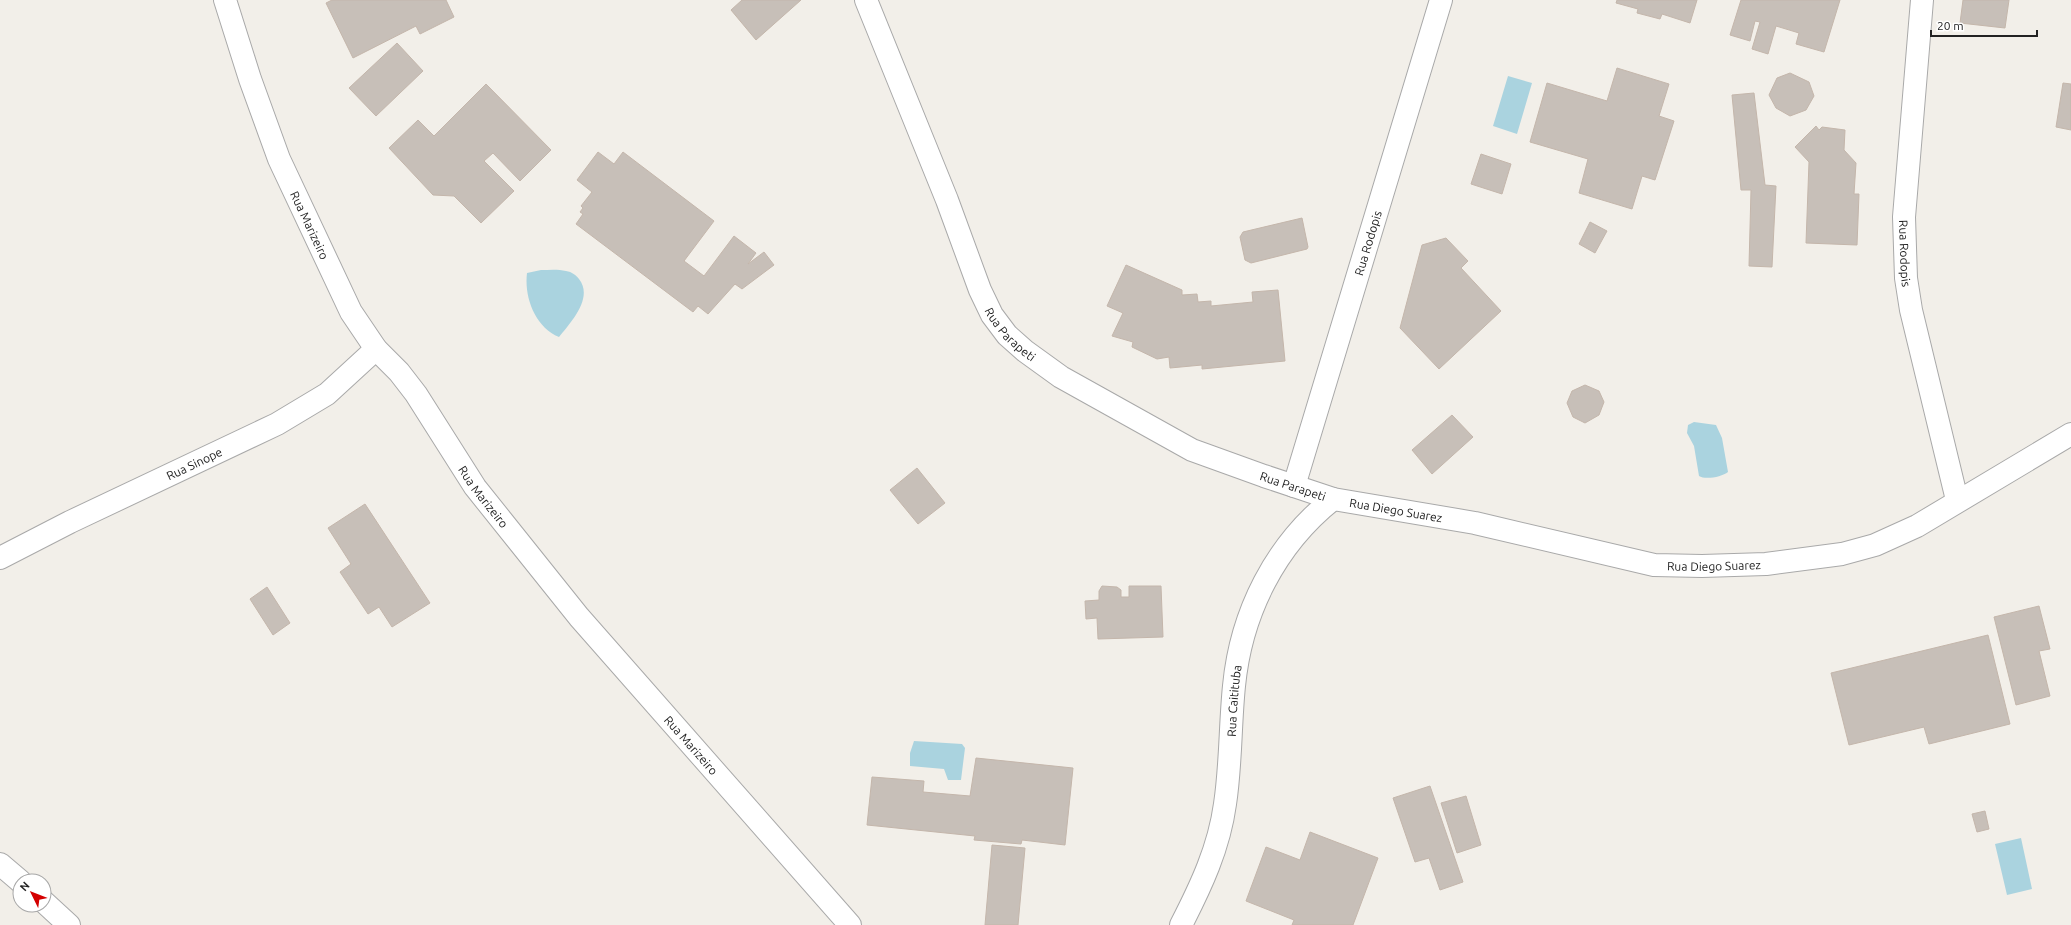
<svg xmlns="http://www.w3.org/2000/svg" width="2071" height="925" font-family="Ubuntu,sans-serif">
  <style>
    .water { fill: #aad3df }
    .building { fill: #c7bfb8; stroke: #c4b6ab }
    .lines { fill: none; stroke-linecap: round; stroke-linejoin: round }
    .minor-casing { stroke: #a9a9a9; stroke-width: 24 }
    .minor { stroke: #fff; stroke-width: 22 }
    .labels { text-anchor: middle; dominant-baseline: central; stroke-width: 3; stroke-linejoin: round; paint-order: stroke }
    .street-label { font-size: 12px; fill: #222; stroke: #fff }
  </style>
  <rect width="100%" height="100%" fill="#f2efe9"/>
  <path class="water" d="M1508 76 1532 83 1517 134 1493 126Z
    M541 270C549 270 558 269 566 271 572 272 576 275 579 279 594 298 570 323 559 337 535 327 524 297 527 273Z
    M1694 422 1716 425 1722 438 1728 472C1722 477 1705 480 1699 476L1694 446 1687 433 1688 425Z
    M914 741 962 744 965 748 961 780H948L944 769 910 766V753Z
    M2021 838 2032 889 2007 895 1995 844Z"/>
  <path class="building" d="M332 0H446L454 17 420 34 416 26 353 58 326 3Z
    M742 0H801L756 40 731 10Z
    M1617 0H1697L1690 23 1662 14 1660 19 1637 13 1638 9 1616 3Z
    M1741 0H1840L1824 52 1796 44 1799 33 1776 26 1768 54 1752 49 1760 22 1755 21 1750 41 1730 35Z
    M1963 0H2009L2005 28 1960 23Z
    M397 43 423 71 376 116 349 88Z
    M1617 68 1669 84 1659 116 1674 121 1655 180 1642 176 1632 209 1579 193 1588 159 1530 142 1547 83 1607 101Z
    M1790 73 1809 82 1814 96 1806 110 1790 116 1776 108 1769 95 1777 78Z
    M2063 83 2071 84V130L2056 127Z
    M486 84 551 150 520 181 493 153 484 161 514 191 481 223 454 196 433 195 389 148 418 120 434 136Z
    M1754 93 1765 185 1776 186 1772 267 1749 266 1751 190H1741L1732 95Z
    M1816 126 1819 130 1822 127 1845 130 1844 150 1856 163 1854 194H1859L1857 245 1806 243 1809 162 1795 147Z
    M598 152 614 164 623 152 714 221 684 261 704 276 734 236 756 253 748 264 764 252 774 265 742 289 735 284 708 314 698 306 693 312 576 224 583 214 580 212 583 208 581 206 592 192 577 180Z
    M1481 154 1511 164 1502 194 1471 184Z
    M1302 218 1308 247 1307 249 1251 263 1245 260 1240 237 1243 232Z
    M1590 222 1607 231 1595 253 1579 244Z
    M1446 238 1468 261 1461 268 1501 311 1439 369 1400 328 1422 245Z
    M1126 265 1182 290V295L1197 294 1198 302 1211 301V306L1253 302 1252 292 1278 290 1285 361 1202 369V365L1170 368 1169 357 1157 359 1132 347 1133 342 1112 336 1123 313 1107 306Z
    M1585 385 1599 391 1604 402 1599 415 1585 423 1573 417 1567 403 1572 391Z
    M1452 415 1473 437 1432 474 1412 450Z
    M917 468 945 503 918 524 890 490Z
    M365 504 430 603 392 627 379 607 368 614 340 572 351 564 328 528Z
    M1102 586 1117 587 1121 590V597H1129V586H1161L1163 637 1098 639 1097 618 1086 619 1085 601 1099 600V591Z
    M267 587 290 623 273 635 250 599Z
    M2039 606 2050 649 2039 651 2050 696 2016 705 1994 617Z
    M1988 635 2010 724 1929 744 1924 727 1849 745 1831 673Z
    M976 758 1073 768 1065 845 1022 840 1021 844 974 840 975 836 867 825 872 777 924 781 923 792 970 796Z
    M1430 786 1463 882 1440 890 1429 858 1415 862 1393 798Z
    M1466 796 1481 845 1457 853 1441 803Z
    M1985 811 1989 829 1977 832 1972 814Z
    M1310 832 1378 858 1353 925H1292L1294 920 1246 901 1266 847 1300 860Z
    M992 845 1025 848 1018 925H985Z"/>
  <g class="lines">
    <g class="minor-casing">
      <g id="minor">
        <path id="s1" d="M225 0 250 79 279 159 351 312 376 349 399 372 416 394 475 487 579 617 850 925"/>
        <path id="s2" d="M866 0 947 200 980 290 992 315 1007 335 1025 351 1061 377 1192 450 1264 476 1333 499 1475 523 1654 565 1702 566 1766 564 1842 554 1875 545 1917 526 2071 434"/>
        <path id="s3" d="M1922 0 1904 217 1906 278 1911 310 1957 500"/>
        <path id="s4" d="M1294 486 1441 0"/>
        <path id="s5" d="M0 558 70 522 277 424 327 394 376 349"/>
        <path d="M0 864 20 881"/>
        <path d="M44 902 69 925"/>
        <path id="s6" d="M1181 925C1201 886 1219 848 1225 804 1231 765 1230 725 1234 686 1241 613 1275 545 1333 499"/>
      </g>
    </g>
    <use href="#minor" class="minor"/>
  </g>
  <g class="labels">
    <g class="street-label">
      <text stroke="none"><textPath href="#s1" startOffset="241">Rua Marizeiro</textPath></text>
      <text stroke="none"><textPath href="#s4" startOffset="254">Rua Rodopis</textPath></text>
      <text stroke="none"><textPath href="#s3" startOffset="254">Rua Rodopis</textPath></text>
      <text stroke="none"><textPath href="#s2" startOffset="366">Rua Parapeti</textPath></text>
      <text stroke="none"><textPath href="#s5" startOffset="216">Rua Sinope</textPath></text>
      <text stroke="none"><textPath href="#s2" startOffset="690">Rua Parapeti</textPath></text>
      <text stroke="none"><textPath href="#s1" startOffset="565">Rua Marizeiro</textPath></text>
      <text stroke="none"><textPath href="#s2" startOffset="796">Rua Diego Suarez</textPath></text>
      <text stroke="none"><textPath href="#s2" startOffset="1120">Rua Diego Suarez</textPath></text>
      <text stroke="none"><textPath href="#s6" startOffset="233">Rua Caitituba</textPath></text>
      <text stroke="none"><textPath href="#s1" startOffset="889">Rua Marizeiro</textPath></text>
    </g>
  </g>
  <g transform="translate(32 893) rotate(313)"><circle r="19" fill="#ffffff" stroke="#a7a7a7"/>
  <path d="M0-3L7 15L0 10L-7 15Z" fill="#d40000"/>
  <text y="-6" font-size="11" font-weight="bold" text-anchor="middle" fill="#222222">N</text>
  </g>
  <path d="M1931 30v6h106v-6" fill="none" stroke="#222222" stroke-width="2"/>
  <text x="1937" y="30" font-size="12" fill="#222222" stroke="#ffffff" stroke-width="3" paint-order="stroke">20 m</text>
</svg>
